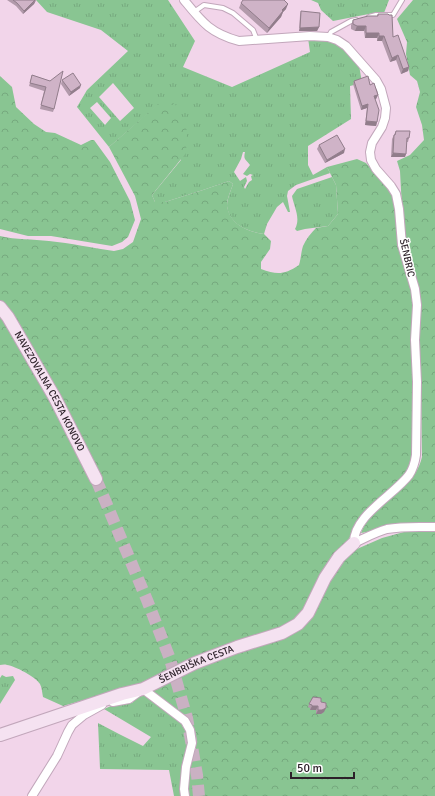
<svg xmlns="http://www.w3.org/2000/svg" width="435" height="796" font-family="Signika,sans-serif">
  <style>
    .grass { fill: url(#grass-tufts); fill-rule: evenodd }
    .forest { fill: url(#forest-crowns) }
    .lines { fill: none; stroke-linecap: round; stroke-linejoin: round }
    .secondary-tunnel { stroke: #cab1c3; stroke-width: 12; stroke-dasharray: 12 6; stroke-linecap: butt }
    .lane-casing { stroke: #c2a7bb; stroke-width: 6 }
    .street-casing { stroke: #c2a7bb; stroke-width: 10 }
    .secondary-casing { stroke: #c2a7bb; stroke-width: 14 }
    .lane { stroke: #fff; stroke-width: 4 }
    .street { stroke: #fff; stroke-width: 8 }
    .secondary { stroke: #f5e2f1; stroke-width: 12 }
    .wall { fill: #b29aab }
    .shaded-wall { fill: #917d8b }
    .building { fill: #cfb3c7; stroke: #917d8b }
    .labels { text-anchor: middle; dominant-baseline: central; stroke-width: 3; stroke-linejoin: round; paint-order: stroke }
    .street-label { font-size: 10px; fill: #2c2129; stroke: #fff }
  </style>
  <defs>
    <pattern id="grass-tufts" width="24" height="20" patternUnits="userSpaceOnUse"><rect width="24" height="20" fill="#89c592"/><path d="M3 7l-1-3M5 7V3M7 7l1-3M15 17l-1-3M17 17v-4M19 17l1-3" fill="none" stroke="#76a97e"/></pattern>
    <pattern id="forest-crowns" width="20" height="18" patternUnits="userSpaceOnUse"><rect width="20" height="18" fill="#89c592"/><path d="M2 6a3 3 0 1 1 6 0M12 15a3 3 0 1 1 6 0" fill="none" stroke="#76a97e"/></pattern>
  </defs>
  <rect width="100%" height="100%" fill="#f2d5ea"/>
  <path class="grass" d="M36 0H168L195 41 183 67 232 87 310 52 308 38 335 42 345 49 359 65 362 83 350 86 351 119 308 146V165L313 175 327 167 330 173 296 185 288 191 287 196 290 212H288L283 202 277 207 267 224 264 234C248 232 229 224 227 206 227 199 231 190 233 184L229 181 203 190 165 202H155L152 195 181 160 158 105 109 147 77 107 87 90 128 51 101 30 47 12ZM113 83 134 108 120 121 99 97ZM97 102 111 118 105 125 90 108ZM243 152H245C243 160 246 159 250 165L243 174 247 176 250 174 253 175 251 176 252 180 249 182 245 189 244 187 247 181 246 177 240 181 234 172 241 159Z
    M311 0H389L384 13H374L333 21 321 10 318 3Z
    M332 177 336 185 338 214 328 226 305 229 297 231 295 229C301 218 294 207 292 196L297 189Z
    M2 675 6 677 13 676 15 680 0 704V678Z
    M140 694 146 695 181 722 186 731 188 746 183 761 181 788 182 796H174L169 770 100 769 98 723 119 734 143 746 151 737 104 709 118 703H132Z"/>
  <path class="forest" d="M413 0H435V523H417L361 533C372 502 414 492 422 457 421 415 422 373 417 332 411 278 402 225 400 171L397 161 410 155 424 140 422 125 416 107 420 92 417 81 410 75 406 54 407 42 397 19Z
    M0 76 12 87 16 107 34 124 46 132 55 133 81 145 91 140H94L110 162 130 201 135 220 128 237 122 242 112 246 51 236H28L0 229Z
    M158 104H175L180 113 187 131 186 153 152 195 155 202H165L203 190 229 181 233 184C231 190 227 199 227 205 229 224 248 232 264 234L271 241 270 249 261 262V269C277 275 284 275 299 265 301 259 301 252 303 246 306 239 311 233 316 228L328 226 338 214 336 185 327 167 357 159 366 163 391 191 395 201 414 296V432L413 461 409 470 364 515 296 621 132 689 112 692 63 706 43 697C42 692 42 688 40 684 36 677 15 666 7 665 4 664 2 665 0 665V236C16 240 33 239 49 241 71 243 92 248 114 251L123 249 133 242 141 219 135 196 109 147Z
    M415 529 435 530V796H188L187 789 190 763 196 749V738L191 725 149 690 195 665 283 637 331 574 350 552 382 538Z"/>
  <g class="lines">
    <path class="secondary-tunnel" d="M96 479 147 600 170 659 187 718 197 775 199 796"/>
    <g class="lane-casing">
      <path id="lane" d="M194 12 204 5 223 8 233 13 253 30 257 40
        M369 17 376 15H393L402 0
        M328 37 331 32 351 21 356 20"/>
    </g>
    <g class="street-casing">
      <path id="street" d="M184 0C202 22 210 33 239 41L310 36 328 37 337 40 346 46 376 80 381 89 386 108 385 118 382 127 372 143 370 152 371 160 376 169 391 186 396 194 399 209 402 245 415 289 417 305 415 340 417 382 416 455C415 462 413 469 409 475 394 495 353 516 354 543 365 538 376 532 387 529 403 526 419 527 435 527
        M113 702 129 699 143 689 185 721 190 730 192 743 186 767 184 789 185 796
        M32 796 57 756 68 732 72 725 84 715 102 705"/>
    </g>
    <g class="secondary-casing">
      <g id="secondary">
        <path id="s1" d="M0 307 8 317 55 398 96 479"/>
        <path id="s2" d="M0 735 122 694 143 689 195 663 237 647 282 633 298 624 308 613 325 578 339 557 354 543"/>
      </g>
    </g>
    <use href="#lane" class="lane"/>
    <use href="#street" class="street"/>
    <use href="#secondary" class="secondary"/>
  </g>
  <path class="wall" d="M7 0H36L34 4 23 14 16 6Z
    M241 3 286 9 283 12 281 17 267 33 239 8Z
    M301 11 319 27 317 31H299L300 15Z
    M378 14 393 37 409 67 408 71 401 74 396 60 390 62 382 41H377V38H365L364 31H355L351 29V25L353 20 377 16Z
    M32 75 50 81 54 109 53 112 40 109 44 91 29 86Z
    M62 80 80 88 69 96 61 84Z
    M354 81 370 85 378 95 376 99 375 100 377 122 376 126 365 125 367 108 361 110 353 84Z
    M396 131 409 138 408 142H407L405 157H391L392 139Z
    M319 145 344 153 325 163 317 149Z
    M321 702 324 712 321 714H316V710H310V708L308 707 309 704Z"/>
  <path class="shaded-wall" d="M36 0 34 4 23 14 24 11Z
    M288 4 286 9 283 12 281 17 267 33 269 28 282 10Z
    M357 26H366L364 31H355Z
    M319 27 317 31H299L300 28Z
    M366 33H379L377 38H365Z
    M379 36H384L382 41H377Z
    M398 55 396 60 390 62 392 58Z
    M409 67 408 71 401 74 403 69Z
    M81 85 80 88 69 96 71 92Z
    M378 95 376 99 373 100 374 96Z
    M368 104 367 108 361 110 362 106Z
    M366 121 377 122 376 126 365 125Z
    M345 149 344 153 325 163 327 160Z
    M393 153 406 154 405 157H391Z
    M312 706H318L316 710H310Z
    M326 708 324 712 321 714H316L318 710Z"/>
  <path class="building" d="M13 0H35L24 11 17 3Z
    M243 0H284L288 4 282 10 283 11 269 28 241 3Z
    M301 11 320 13 319 27 300 28Z
    M378 14H388L389 15H392L393 37 398 35 409 67 403 69 398 55 392 58 384 36H379V33H366V26H357L353 24V20L368 16H378Z
    M63 71 54 109 41 105 46 87 30 83 32 75 50 81Z
    M73 73 81 85 71 92 62 80Z
    M368 76 370 85 374 83 378 95 374 96 379 110 377 122 366 121 368 104 362 106 354 81Z
    M396 131H410L409 138H407L406 154 393 153 394 135H395Z
    M337 135 345 149 327 160 319 145Z
    M313 697 321 698V702L326 703V708L322 710H318V706H312V705L309 704Z"/>
  <g class="labels">
    <g class="street-label">
      <text transform="translate(407 258) rotate(77)">ŠENBRIC</text>
      <text stroke="none"><textPath href="#s1" startOffset="98">NAVEZOVALNA CESTA KONOVO</textPath></text>
      <text stroke="none"><textPath href="#s2" startOffset="209">ŠENBRIŠKA CESTA</textPath></text>
    </g>
  </g>
  <path d="M291 772v6h63v-6" fill="none" stroke="#2c2129" stroke-width="2"/>
  <text x="297" y="772" font-size="12" fill="#2c2129" stroke="#ffffff" stroke-width="3" paint-order="stroke">50 m</text>
</svg>
